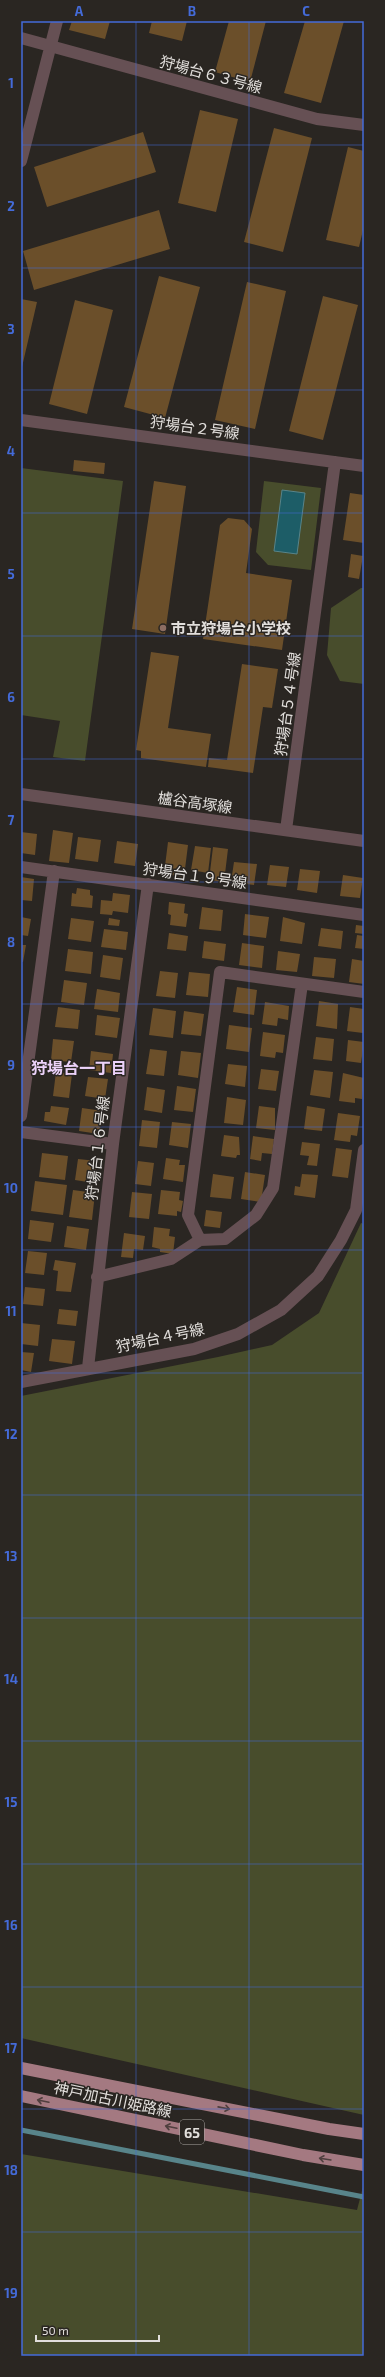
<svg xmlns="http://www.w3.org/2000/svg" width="385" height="2377" font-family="'Exo 2','Noto Sans JP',sans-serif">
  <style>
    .green { fill: #484d2c }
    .water { fill: #1d5d67; stroke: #58848a }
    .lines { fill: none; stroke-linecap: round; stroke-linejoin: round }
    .stream { stroke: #58848a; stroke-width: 5 }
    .building { fill: #6b4f2a }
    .minor { stroke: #665054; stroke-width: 12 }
    .major { stroke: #a47981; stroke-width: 12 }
    .oneway { stroke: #4f3f3e }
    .grid { fill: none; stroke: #446bd9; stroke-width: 1; stroke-opacity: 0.55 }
    .education-dot { fill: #8d6e63; stroke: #2a2622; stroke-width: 1.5 }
    .labels { text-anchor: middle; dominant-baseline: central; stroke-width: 3; stroke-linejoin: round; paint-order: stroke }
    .shield { fill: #2a2622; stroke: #aba8a4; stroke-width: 1 }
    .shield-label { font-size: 14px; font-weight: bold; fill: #e2dfdc }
    .street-label { font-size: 15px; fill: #e2dfdc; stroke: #2a2622 }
    .poi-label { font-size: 15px; font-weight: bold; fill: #e2dfdc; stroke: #2a2622; text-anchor: start }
    .neighbourhood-label { font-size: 16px; font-weight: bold; fill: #ecd2fa; stroke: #2a2622 }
    .neatline { fill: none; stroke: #446bd9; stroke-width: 1.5 }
    .grid-label { font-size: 13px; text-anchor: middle; font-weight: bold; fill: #446bd9 }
  </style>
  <rect width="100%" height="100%" fill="#2a2622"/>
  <path class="green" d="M21 468 123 481 85 761 53 757 60 721 21 715Z
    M264 481 321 488 311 570 268 565 256 552Z
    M361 588H364V684L340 681 327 655 331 608Z
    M361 1223 364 1224V2115L21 2038V1396L218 1357 272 1345 319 1313Z
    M21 2154 357 2210 364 2183V2356H21Z"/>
  <path class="water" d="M282 490 305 493 297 554 274 551Z"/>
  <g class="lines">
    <path class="stream" d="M21 2130 364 2197"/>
  </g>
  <path class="building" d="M72 21H110L105 39 69 30Z
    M152 21H187L182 41 149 33Z
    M229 21H266L250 82 215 72Z
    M305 21H344L321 103 284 93Z
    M200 110 238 119 216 212 178 203Z
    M274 128 312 138 283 252 244 242Z
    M143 132 156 172 47 207 34 167Z
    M348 147 364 151V226L359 247 326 240Z
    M159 210 170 249 34 290 23 251Z
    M159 276 200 287 165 418 124 407Z
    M247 282 286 291 255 429 215 420Z
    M323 296 358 305 323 440 289 431Z
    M21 299 37 302 22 367H21Z
    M75 300 113 310 87 414 49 404Z
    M74 460 105 463 104 474 73 471Z
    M154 481 186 486 165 634 132 629Z
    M350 493 364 495V543L343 540Z
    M228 518 244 520 252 529 246 573 292 580 282 650 203 639 220 525Z
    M351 554 363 556 359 579 348 577Z
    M151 652 179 656 168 728 211 734 206 767 141 758V751L136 750Z
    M242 664 278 669 272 708 263 707 253 773 208 767 209 758 227 760Z
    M53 830 73 833 69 863 49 861Z
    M21 832 37 834 35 855 21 853Z
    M78 837 101 840 98 862 75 859Z
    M117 841 138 844 135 866 114 863Z
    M168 842 188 845 184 877 164 874Z
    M195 846 211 848 208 873 191 870Z
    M213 847 228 849 224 882 209 880Z
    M234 862 257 864 254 885 231 882Z
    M270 865 289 867 286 887 267 885Z
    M300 869 320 871 317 893 297 890Z
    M343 875 363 878 360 898 340 896Z
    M21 877 34 879 32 901 21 900Z
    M77 888 90 890V895L93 896 92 908 71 906 72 893 76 894Z
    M113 893 130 895 128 913 113 911 112 915 100 914 101 900 112 901Z
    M169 902 185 904 184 913 188 914 186 927 170 925 171 915 168 914Z
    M202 907 223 910 221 931 199 929Z
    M245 914 269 917 266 938 243 935Z
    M21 917 31 919 28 936 21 935Z
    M283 917 305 923 302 944 280 941Z
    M71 918 94 921 91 942 68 939Z
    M109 918 120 920 119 926 108 925Z
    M356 925 364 926V934L355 933Z
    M321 928 343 931 341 949 318 946Z
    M104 929 128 932 126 950 101 947Z
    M169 933 188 936 186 951 167 949Z
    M357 935 364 936V949L355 948Z
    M204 941 226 944 224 961 202 958Z
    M242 943 264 946 262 968 239 965Z
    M21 945H26L23 962H21Z
    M68 949 93 952 91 974 65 971Z
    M278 951 300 954 297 972 276 970Z
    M103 955 123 958 120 980 100 977Z
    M314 957 336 959 334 978 312 976Z
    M352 959 364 961V984L349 982Z
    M160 971 178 973 175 998 156 996Z
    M189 972 210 974 208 997 186 995Z
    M64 980 87 983 84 1005 61 1002Z
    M237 987 257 990 254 1015 233 1012Z
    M97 989 120 993 118 1012 94 1009Z
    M319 1001 338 1004 337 1029 316 1026Z
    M265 1002 289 1006 288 1020 278 1018 277 1026 262 1024Z
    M58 1007 80 1010 78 1029 55 1027Z
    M350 1007 364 1009 363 1033 347 1031Z
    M153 1008 176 1011 173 1038 149 1035Z
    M184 1011 204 1014 201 1036 181 1034Z
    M97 1015 120 1018 117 1038 95 1035Z
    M229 1025 252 1028 249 1052 226 1049Z
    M263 1032 285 1035 283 1053 276 1052 275 1058 260 1056Z
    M316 1037 334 1039 332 1061 313 1059Z
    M53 1039 74 1041 71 1062 51 1060Z
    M348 1040 364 1042 361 1063 346 1061Z
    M150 1049 167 1051 164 1076 146 1074Z
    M91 1051 113 1054 111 1073 89 1070Z
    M181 1051 201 1053 198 1078 178 1075Z
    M228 1064 247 1066 245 1087 225 1084Z
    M261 1069 279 1071 276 1091 258 1089Z
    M314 1070 333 1072 330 1098 310 1095Z
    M56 1072 72 1074 69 1098 53 1096Z
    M343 1073 364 1078 362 1099 355 1098V1103L339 1101Z
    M88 1077 108 1079 105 1099 85 1096Z
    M177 1086 196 1089 193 1112 174 1110Z
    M147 1087 165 1090 162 1113 144 1110Z
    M227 1097 246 1100 243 1125 224 1123Z
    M51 1106 69 1108 66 1125 44 1121 45 1112H50Z
    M259 1106 275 1108V1130L256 1128Z
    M307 1106 325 1109 322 1131 304 1129Z
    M82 1108 103 1111 99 1134 79 1131Z
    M338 1113 360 1116 357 1136 351 1135 350 1142 334 1140Z
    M142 1120 160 1122 157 1148 139 1146Z
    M172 1122 191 1124 188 1148 169 1145Z
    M224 1135 239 1137 240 1155H237L236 1158 221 1156Z
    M253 1136 274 1139 272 1154 262 1153 261 1161 250 1159Z
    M302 1142 320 1144 317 1166 307 1165 309 1156 300 1155Z
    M336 1148 352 1150 348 1178 332 1176Z
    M42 1153 68 1156 65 1180 39 1177Z
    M166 1158 180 1160 179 1165H185L183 1182 163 1179Z
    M78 1159 97 1161 94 1183 75 1180Z
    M138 1161 154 1163 151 1186 135 1184Z
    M245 1172 265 1175 261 1202 241 1199Z
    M213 1174 234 1177 231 1199 210 1197Z
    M302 1174 318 1175 315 1198 294 1195 295 1186 300 1187Z
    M35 1181 67 1185 63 1215 31 1211Z
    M73 1190 95 1193 92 1220 69 1217Z
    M161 1190 180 1192 179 1200 183 1201 181 1212 177 1211V1216L158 1214Z
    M132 1192 152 1194 149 1219 129 1217Z
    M206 1210 222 1212 220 1228 204 1226Z
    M30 1220 54 1223 51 1242 28 1239Z
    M67 1226 89 1229 86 1250 64 1247Z
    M154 1227 170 1229 169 1236 175 1237 173 1254 160 1252V1249L152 1247Z
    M124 1233 145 1236 143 1250 134 1249 133 1258 121 1257Z
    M28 1251 47 1253 44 1275 25 1273Z
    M55 1260 76 1263 71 1292 56 1291 58 1271 53 1270Z
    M25 1287 45 1289 43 1306 23 1304Z
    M59 1309 78 1311 76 1326 57 1324Z
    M21 1323 40 1325 38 1346 21 1344Z
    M52 1339 75 1341 72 1364 49 1361Z
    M21 1352 34 1353 31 1372 21 1370Z"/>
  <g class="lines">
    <path class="minor" d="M21 38 317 119 364 125
      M21 161 57 21
      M21 420 364 466
      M21 794 364 841
      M286 830 335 462
      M21 867 364 915
      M21 1116 54 871
      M21 1132 113 1144
      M200 1240 188 1215 220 972 364 992
      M97 1277 171 1259 200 1240 225 1239 256 1215 273 1188 302 984
      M88 1368 113 1144 148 884
      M21 1382 194 1349 238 1334 281 1310 318 1276 341 1240 356 1210 364 1150"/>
    <path class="major" d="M21 2068 329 2129 364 2134
      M21 2096 303 2155 364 2165"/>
  </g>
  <defs><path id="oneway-shaft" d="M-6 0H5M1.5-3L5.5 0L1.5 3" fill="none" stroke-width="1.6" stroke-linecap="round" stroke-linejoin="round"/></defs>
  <g class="oneway">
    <use href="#oneway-shaft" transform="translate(43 2101) rotate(-168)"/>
    <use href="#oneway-shaft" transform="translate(224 2108) rotate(11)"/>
    <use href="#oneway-shaft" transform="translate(171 2127) rotate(-168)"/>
    <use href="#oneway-shaft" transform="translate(325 2159) rotate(-171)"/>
  </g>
  <path class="grid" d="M136 21V2356M249 21V2356M21 145H364M21 268H364M21 390H364M21 513H364M21 636H364M21 759H364M21 882H364M21 1004H364M21 1127H364M21 1250H364M21 1373H364M21 1495H364M21 1618H364M21 1741H364M21 1864H364M21 1987H364M21 2109H364M21 2232H364"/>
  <circle class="education-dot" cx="163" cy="628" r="4"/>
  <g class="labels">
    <rect class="shield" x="180" y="2120" width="24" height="24" rx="3"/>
    <g class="shield-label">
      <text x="192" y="2132">65</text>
    </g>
    <g class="street-label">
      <text transform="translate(211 74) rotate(15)">狩場台６３号線</text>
      <text transform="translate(195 427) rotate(8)">狩場台２号線</text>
      <text transform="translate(287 704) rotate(-82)">狩場台５４号線</text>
      <text transform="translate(195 802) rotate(8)">櫨谷高塚線</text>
      <text transform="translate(195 875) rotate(8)">狩場台１９号線</text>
      <text transform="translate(97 1148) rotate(-83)">狩場台１６号線</text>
      <text transform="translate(160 1337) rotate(-12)">狩場台４号線</text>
      <text transform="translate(113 2099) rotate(12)">神戸加古川姫路線</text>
    </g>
    <g class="poi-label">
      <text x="171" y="628">市立狩場台小学校</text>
    </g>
    <g class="neighbourhood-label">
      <text x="79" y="1067">狩場台一丁目</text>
    </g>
  </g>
  <rect width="385" height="2377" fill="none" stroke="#2a2622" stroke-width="44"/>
  <path d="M36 2335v6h123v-6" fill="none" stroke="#e2dfdc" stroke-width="2"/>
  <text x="42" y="2335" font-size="12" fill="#e2dfdc" stroke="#2a2622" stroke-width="3" paint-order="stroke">50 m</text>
  <rect x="22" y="22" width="341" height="2333" class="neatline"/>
  <g class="grid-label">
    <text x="79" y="16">A</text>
    <text x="192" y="16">B</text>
    <text x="306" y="16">C</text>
    <text x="11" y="88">1</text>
    <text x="11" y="211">2</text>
    <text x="11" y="334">3</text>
    <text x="11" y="456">4</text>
    <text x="11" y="579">5</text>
    <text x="11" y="702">6</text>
    <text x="11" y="825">7</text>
    <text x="11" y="947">8</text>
    <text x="11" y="1070">9</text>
    <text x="11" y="1193">10</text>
    <text x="11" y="1316">11</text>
    <text x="11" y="1439">12</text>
    <text x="11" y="1561">13</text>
    <text x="11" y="1684">14</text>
    <text x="11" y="1807">15</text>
    <text x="11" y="1930">16</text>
    <text x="11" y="2053">17</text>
    <text x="11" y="2175">18</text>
    <text x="11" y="2298">19</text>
  </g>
</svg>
